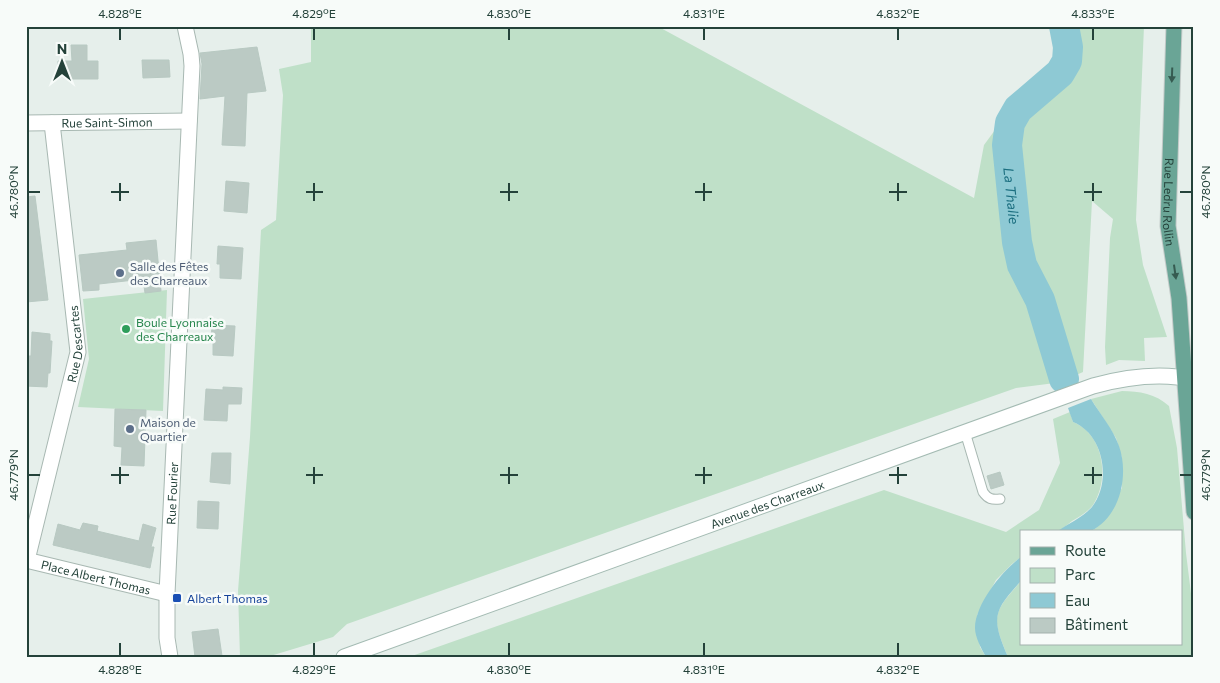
<svg xmlns="http://www.w3.org/2000/svg" width="1220" height="683" font-family="Commissioner,sans-serif">
  <style>
    .green { fill: #bfe0c8 }
    .water { fill: #8ec9d4 }
    .lines { fill: none; stroke-linecap: round; stroke-linejoin: round }
    .river { stroke: #8ec9d4; stroke-width: 30 }
    .building { fill: #bbcac4; stroke: #b8c9c2 }
    .lane-casing { stroke: #a8b8b2; stroke-width: 11 }
    .street-casing { stroke: #a8b8b2; stroke-width: 17 }
    .secondary-casing { stroke: #a4bbb3; stroke-width: 17 }
    .primary-casing { stroke: #c2cac8; stroke-width: 17 }
    .lane { stroke: #fff; stroke-width: 9 }
    .street { stroke: #fff; stroke-width: 15 }
    .secondary { stroke: #fff; stroke-width: 15 }
    .primary { stroke: #6aa596; stroke-width: 15 }
    .oneway { fill: #365b51 }
    .ticks { fill: none; stroke: #24423a; stroke-width: 2 }
    .service-dot { fill: #5c6f8a; stroke: #f7fbf9; stroke-width: 2 }
    .leisure-dot { fill: #2e9e5b; stroke: #f7fbf9; stroke-width: 2 }
    .transit-dot { fill: #1a4fb4; stroke: #f7fbf9; stroke-width: 2 }
    .labels { text-anchor: middle; dominant-baseline: central; stroke-width: 5; stroke-linejoin: round; paint-order: stroke }
    .street-label { font-size: 12px; fill: #24423a; stroke: #f7fbf9 }
    .service-label { font-size: 12px; fill: #4e5e75; stroke: #f7fbf9; text-anchor: start }
    .leisure-label { font-size: 12px; fill: #27864d; stroke: #f7fbf9; text-anchor: start }
    .transit-label { font-size: 12px; fill: #164399; stroke: #f7fbf9; text-anchor: start }
    .water-label { font-size: 14px; font-style: italic; fill: #1c6f80; stroke: #f7fbf9 }
    .neatline { fill: none; stroke: #24423a; stroke-width: 2 }
    .ticks-label { font-size: 12px; text-anchor: middle; fill: #24423a }
  </style>
  <rect width="100%" height="100%" fill="#e6efeb"/>
  <path class="green" d="M311 26H657L974 198 984 145 995 130 1004 247 1012 267 1029 293 1041 326 1055 383 1016 388 347 624 333 637 267 657H240L238 591 250 437 261 230 276 220 283 95 279 69 311 62Z
    M1070 26H1144L1136 220 1143 265 1167 337 1144 338 1145 361 1119 360 1106 365 1105 347 1110 238 1113 219 1092 201 1083 372 1074 376 1053 308 1030 262 1025 231 1021 152 1022 120C1038 106 1072 80 1076 58 1077 49 1073 35 1070 26Z
    M167 290 163 411 78 407 89 359 83 299Z
    M1122 391C1139 391 1156 394 1169 406L1177 448 1186 553 1194 618V657H1008C991 616 992 614 1021 581V644H1181V532H1089L1096 528 1122 488V458L1116 438 1091 399Z
    M1070 412 1073 422C1104 434 1110 479 1093 505 1088 512 1079 517 1072 521 1067 525 1061 530 1056 532 1046 534 1032 532 1021 532V557L1012 564 996 580 977 615 980 647 986 657H409L884 490 1006 532 1039 510 1060 463 1053 419Z"/>
  <path class="water" d="M1091 399C1100 414 1113 429 1119 446 1129 474 1121 516 1091 531 1082 535 1066 532 1056 532 1068 524 1083 517 1092 507 1112 482 1104 434 1073 422L1068 408Z
    M1021 557V581C993 612 991 617 1008 657H986C981 648 975 637 975 628 975 604 1003 570 1021 557Z"/>
  <g class="lines">
    <path class="river" id="s1" d="M1064 26 1068 47 1067 61 1060 73 1018 109 1010 123 1007 145 1017 242 1022 265 1040 300 1064 379"/>
  </g>
  <path class="building" d="M71 45H87V61H98V79H70V75H58V61H72Z
    M257 47 266 91 247 93 245 146 222 145 225 96 200 99 202 64 200 53Z
    M142 60H169L170 77 143 78Z
    M226 181 249 183 247 213 224 211Z
    M35 196 48 300 26 302V197Z
    M156 240 161 291 145 293 143 279 99 284V290L83 291 79 255 127 250 126 243Z
    M218 246 243 248 241 279 220 278V264H217Z
    M212 325 235 326 233 356 213 355V342H211Z
    M32 332 50 334V341H52L50 373H48L47 387 26 386V356H31Z
    M223 387 242 388 241 404H228L227 421 204 420 206 389 223 390Z
    M115 409 146 410 144 466 121 465 122 447 114 446Z
    M212 453H231L230 484 210 482Z
    M1000 472 1004 485 991 489 987 476Z
    M198 501 219 502 218 529 197 528Z
    M83 523 98 526 97 531 139 541 143 524 156 528 151 547H154L150 568 53 545 58 524 80 530Z
    M218 629 222 656 195 657 192 632Z"/>
  <g class="lines">
    <g class="lane-casing">
      <path id="lane" d="M965 432 983 492C988 499 992 500 1000 499"/>
    </g>
    <g class="street-casing">
      <g id="street">
        <path id="s2" d="M26 123 189 121"/>
        <path id="s3" d="M26 560 167 594"/>
        <path id="s4" d="M27 560 78 352 52 123"/>
        <path id="s5" d="M170 657 167 638V594L192 66 191 54 185 26"/>
      </g>
    </g>
    <g class="secondary-casing">
      <g id="secondary">
        <path id="s6" d="M344 657 1093 386C1126 377 1161 372 1194 380"/>
      </g>
    </g>
    <g class="primary-casing">
      <g id="primary">
        <path id="s7" d="M1174 26 1168 226 1179 298 1194 512"/>
      </g>
    </g>
    <use href="#lane" class="lane"/>
    <use href="#street" class="street"/>
    <use href="#secondary" class="secondary"/>
    <use href="#primary" class="primary"/>
  </g>
  <defs><path id="oneway-solid" d="M-6-.8H1V-3.2L6.5 0L1 3.2V.8H-6Z" transform="scale(1.25)"/></defs>
  <g class="oneway">
    <use href="#oneway-solid" transform="translate(1172 75) rotate(92)"/>
    <use href="#oneway-solid" transform="translate(1175 272) rotate(82)"/>
  </g>
  <path class="ticks" d="M120 28V40M314 28V40M509 28V40M704 28V40M898 28V40M1093 28V40M120 183V201M314 183V201M509 183V201M704 183V201M898 183V201M1093 183V201M28 192H40M111 192H129M306 192H323M500 192H518M695 192H712M889 192H907M1084 192H1102M1180 192H1192M120 467V484M314 467V484M509 467V484M704 467V484M898 467V484M1093 467V484M28 475H40M111 475H129M306 475H323M500 475H518M695 475H712M889 475H907M1084 475H1102M1180 475H1192M120 643V656M314 643V656M509 643V656M704 643V656M898 643V656"/>
  <g class="service-dot">
    <circle cx="120" cy="273" r="5"/>
    <circle cx="130" cy="429" r="5"/>
  </g>
  <circle class="leisure-dot" cx="126" cy="329" r="5"/>
  <rect class="transit-dot" x="172" y="593" width="10" height="10" rx="2.5"/>
  <g class="labels">
    <g class="street-label">
      <text stroke="none"><textPath href="#s2" startOffset="81">Rue Saint-Simon</textPath></text>
      <text stroke="none"><textPath href="#s7" startOffset="176">Rue Ledru Rollin</textPath></text>
      <text stroke="none"><textPath href="#s4" startOffset="222">Rue Descartes</textPath></text>
      <text stroke="none"><textPath href="#s5" startOffset="164">Rue Fourier</textPath></text>
      <text stroke="none"><textPath href="#s6" startOffset="450">Avenue des Charreaux</textPath></text>
      <text stroke="none"><textPath href="#s3" startOffset="72">Place Albert Thomas</textPath></text>
    </g>
    <g class="service-label">
      <text x="130" y="266">Salle des Fêtes<tspan x="130" dy="14">des Charreaux</tspan></text>
      <text x="140" y="422">Maison de<tspan x="140" dy="14">Quartier</tspan></text>
    </g>
    <g class="leisure-label">
      <text x="136" y="322">Boule Lyonnaise<tspan x="136" dy="14">des Charreaux</tspan></text>
    </g>
    <g class="transit-label">
      <text x="187" y="598">Albert Thomas</text>
    </g>
    <g class="water-label">
      <text stroke="none"><textPath href="#s1" startOffset="194">La Thalie</textPath></text>
    </g>
  </g>
  <rect width="1220" height="683" fill="none" stroke="#f7fbf9" stroke-width="55"/>
  <rect x="1020" y="530" width="162" height="115" fill="#f7fbf9" stroke="#a3b1ad"/>
  <rect x="1030" y="547" width="25" height="8" fill="#6aa596" stroke="#a3b1ad"/>
  <text x="1065" y="556" font-size="15" fill="#24423a">Route</text>
  <rect x="1030" y="568" width="25" height="15" fill="#bfe0c8" stroke="#a3b1ad"/>
  <text x="1065" y="580" font-size="15" fill="#24423a">Parc</text>
  <rect x="1030" y="593" width="25" height="15" fill="#8ec9d4" stroke="#a3b1ad"/>
  <text x="1065" y="606" font-size="15" fill="#24423a">Eau</text>
  <rect x="1030" y="618" width="25" height="15" fill="#bbcac4" stroke="#a3b1ad"/>
  <text x="1065" y="630" font-size="15" fill="#24423a">Bâtiment</text>
  <g transform="translate(62 62)" stroke="#f7fbf9" stroke-width="4" paint-order="stroke">
  <path d="M0-4L9 19L0 12L-9 19Z" fill="#24423a"/>
  <text y="-8" font-size="14" font-weight="bold" text-anchor="middle" fill="#24423a">N</text>
  </g>
  <rect x="28" y="28" width="1164" height="628" class="neatline"/>
  <g class="ticks-label">
    <text x="120" y="18">4.828°E</text>
    <text x="314" y="18">4.829°E</text>
    <text x="509" y="18">4.830°E</text>
    <text x="704" y="18">4.831°E</text>
    <text x="898" y="18">4.832°E</text>
    <text x="1093" y="18">4.833°E</text>
    <text transform="translate(14 192) rotate(-90)" y="4">46.780°N</text>
    <text transform="translate(1206 192) rotate(-90)" y="4">46.780°N</text>
    <text transform="translate(14 475) rotate(-90)" y="4">46.779°N</text>
    <text transform="translate(1206 475) rotate(-90)" y="4">46.779°N</text>
    <text x="120" y="674">4.828°E</text>
    <text x="314" y="674">4.829°E</text>
    <text x="509" y="674">4.830°E</text>
    <text x="704" y="674">4.831°E</text>
    <text x="898" y="674">4.832°E</text>
  </g>
</svg>
